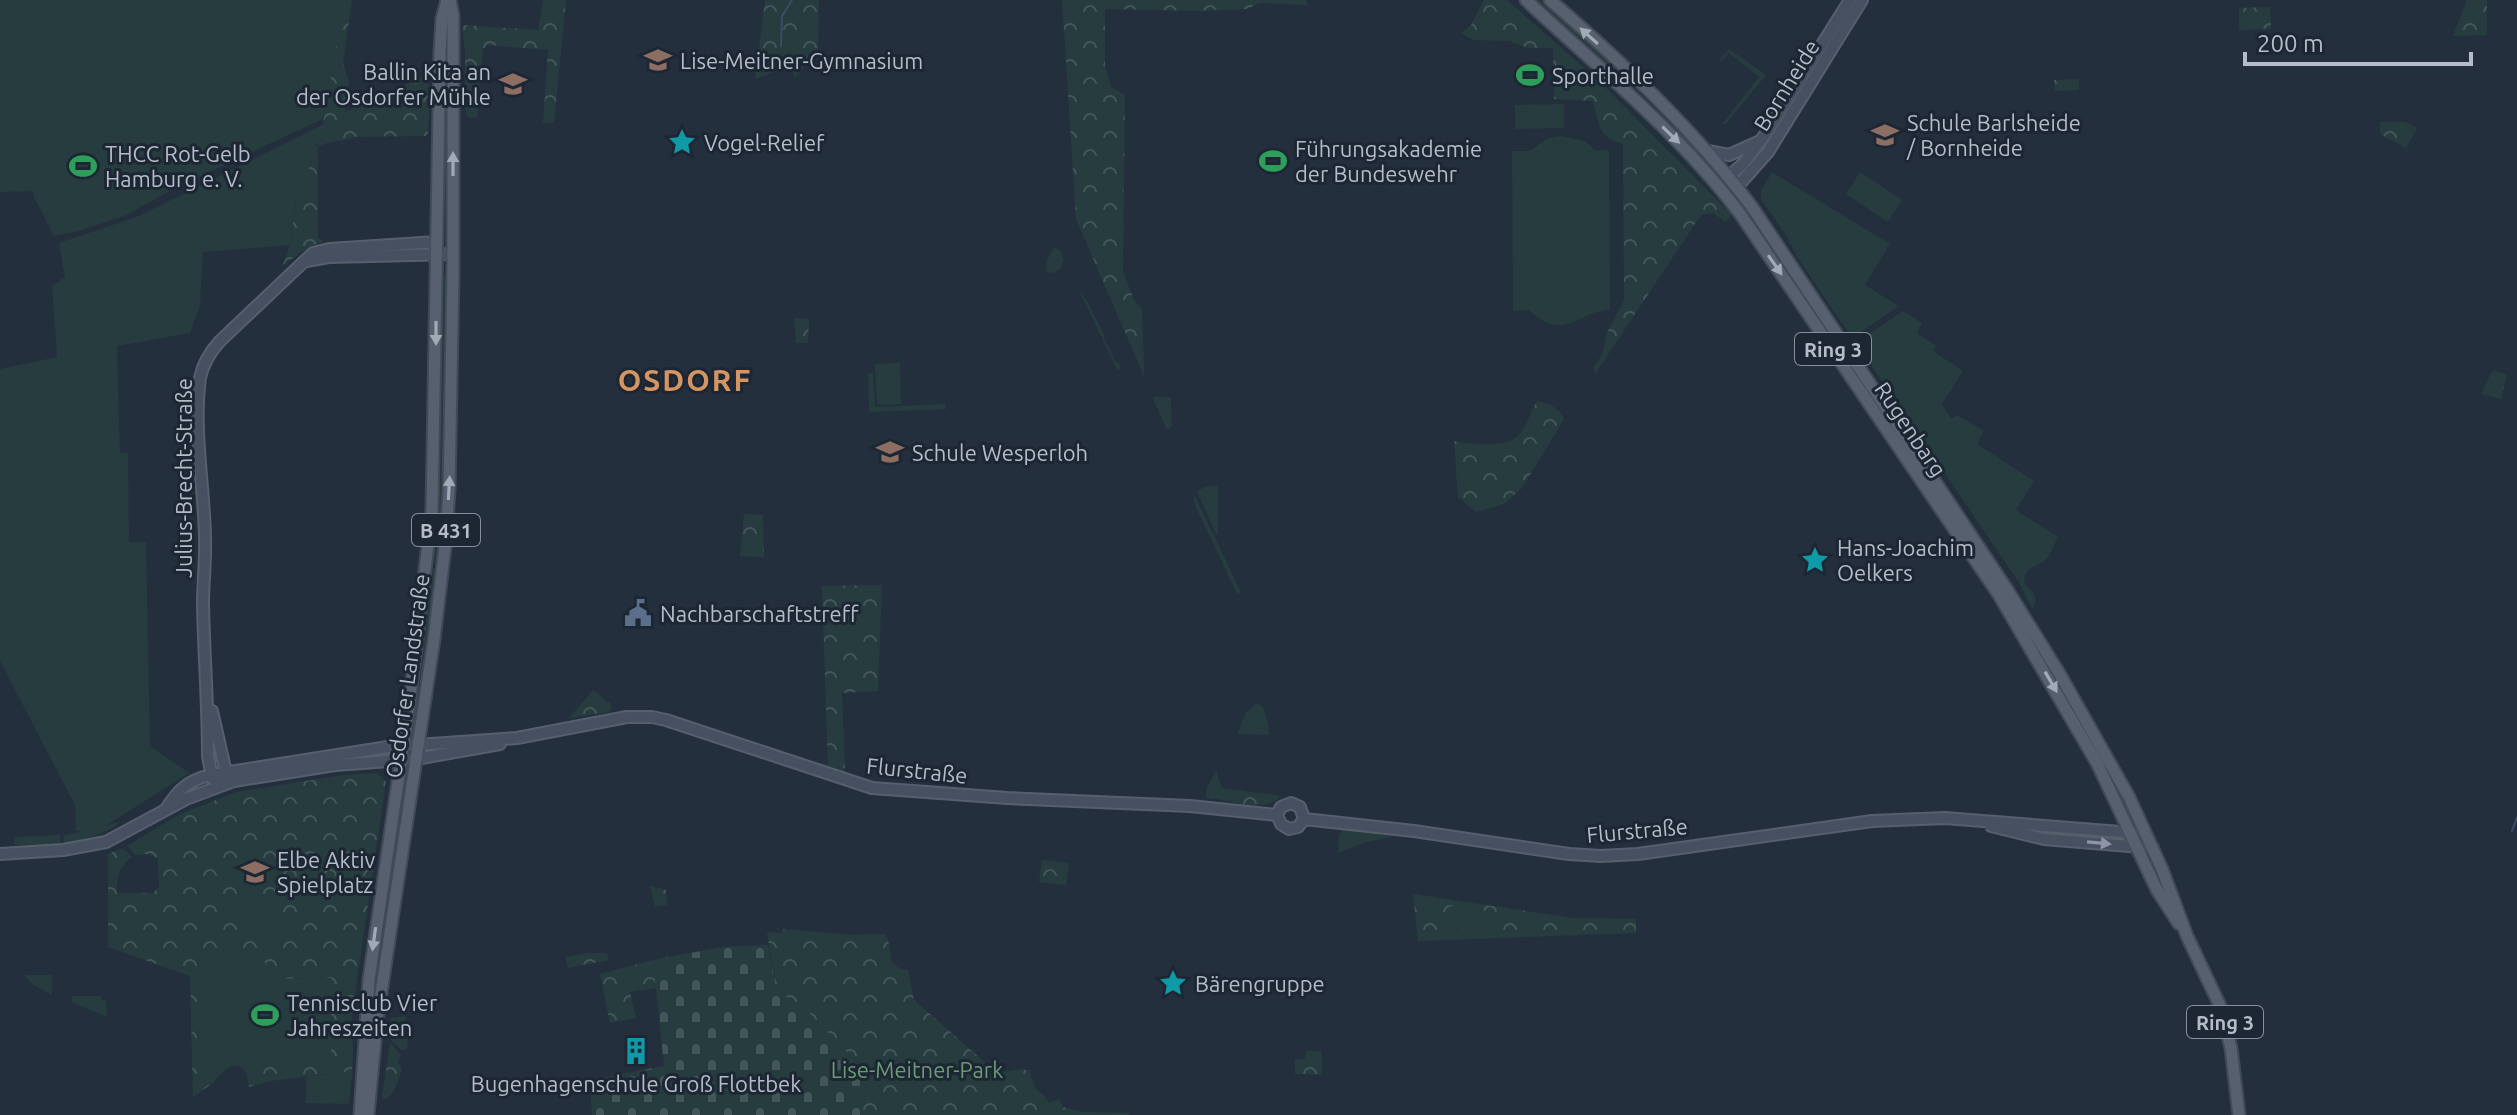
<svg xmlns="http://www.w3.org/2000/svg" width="2517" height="1115" font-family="Ubuntu,sans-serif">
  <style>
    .green { fill: #263c3f }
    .forest { fill: url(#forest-crowns); fill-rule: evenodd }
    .cemetery { fill: url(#cemetery-stones) }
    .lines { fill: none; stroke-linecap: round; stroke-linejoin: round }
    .stream { stroke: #394c67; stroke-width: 2 }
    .secondary-casing { stroke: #565f6c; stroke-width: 14 }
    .primary-casing { stroke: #414a57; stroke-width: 15 }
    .secondary { stroke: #465061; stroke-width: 10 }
    .primary { stroke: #56606e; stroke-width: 11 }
    .oneway { fill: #a1aab7 }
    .oneway2 { fill: #8e96a5 }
    .labels { text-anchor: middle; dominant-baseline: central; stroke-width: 6; stroke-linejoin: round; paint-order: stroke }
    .shield { fill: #1d2633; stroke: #878f9c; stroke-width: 2 }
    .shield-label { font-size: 20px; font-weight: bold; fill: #b4bcc9 }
    .poi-label { font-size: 22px; fill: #b4bcc9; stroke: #1d2633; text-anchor: start }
    .street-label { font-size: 22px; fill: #b4bcc9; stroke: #1d2633 }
    .park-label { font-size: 22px; fill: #6b9a76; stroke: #1d2633 }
    .district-label { font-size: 30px; font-weight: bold; letter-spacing: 2px; fill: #d59563; stroke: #1d2633 }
  </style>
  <defs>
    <pattern id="forest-crowns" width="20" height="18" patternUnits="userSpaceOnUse" patternTransform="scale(2)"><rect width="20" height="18" fill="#263c3f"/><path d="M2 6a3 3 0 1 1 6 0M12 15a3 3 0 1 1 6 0" fill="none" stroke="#435659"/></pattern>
    <pattern id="cemetery-stones" width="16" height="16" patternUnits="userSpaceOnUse" patternTransform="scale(2)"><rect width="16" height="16" fill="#263c3f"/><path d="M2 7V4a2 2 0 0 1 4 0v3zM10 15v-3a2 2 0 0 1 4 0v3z" fill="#435659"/></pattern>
  </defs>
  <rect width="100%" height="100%" fill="#242f3e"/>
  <path class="green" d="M0 0H344L325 118 179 186 124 216 79 231 54 236 34 197 33 191 0 192Z
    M1535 0H1541L1584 35 1662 112Z
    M1729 49 1766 75 1725 125 1722 124 1759 77 1729 53 1721 62 1719 60Z
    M1564 104V128L1515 129V105Z
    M324 124 320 143 316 145 315 154 295 205 290 245 203 252 200 306 190 333 117 346 120 453H128L129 542H146L150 746 189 773 105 826 121 821C108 834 83 839 64 844V835L84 831H76L75 805 0 661V369L57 357 52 286 65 277 59 243 139 216Z
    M1561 136 1585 141 1596 151 1609 150 1610 310C1579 310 1565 344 1529 310L1513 311 1512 151H1529L1548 138Z
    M1772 172 1890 244 1865 285 1899 306 1852 338 1797 257 1787 237 1761 199V190Z
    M1860 172 1902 200 1888 222 1846 194Z
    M1749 214 1949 507 1948 511 1747 216Z
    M1054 247 1060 250 1064 259 1061 268 1053 273 1047 272 1046 262Z
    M442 275H448L445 472 439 563H432L440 472Z
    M1079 290 1087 301 1104 334V337L1115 361 1119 363 1121 368 1117 370Z
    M1903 311 1922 323 1917 333 1936 346 1933 351 1963 371 1942 404 1951 419 1957 415 1984 431 1977 444 2034 481 2016 510 2058 537C2054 544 2051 556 2044 561 2033 569 2022 567 2025 585L2033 591 2036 602 2032 609 2018 581 1856 343Z
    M900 363 901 404 877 405 875 364Z
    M868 373H873L875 407 945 404 946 409 869 412Z
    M1152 397H1171L1172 426 1169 430 1166 428Z
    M1218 486V533L1216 534 1197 492 1204 487Z
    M1194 494 1241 592 1237 594 1194 503Z
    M432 569H438L416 730H413C421 676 425 623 432 569Z
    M1257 703 1263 707 1268 723 1269 735 1237 734 1246 712Z
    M1344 829 1396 836 1363 843 1338 853 1339 834Z
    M60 835 61 844 15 845 14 837Z
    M246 901 289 916 282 936 239 922Z
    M1449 906 1492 912 1489 933 1446 927Z
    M204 953 249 954 265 962 266 979 331 978V1060L262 1061V1069L247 1074C235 1056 223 1071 213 1083H203V1052L199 1051V975H203Z
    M24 975H52V995L32 984Z
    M72 996H101V999L106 1000 107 1017 72 1002Z
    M405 1016 408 1048 402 1051 391 1040 390 1018Z
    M345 1072 352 1077 349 1104 306 1103V1077Z"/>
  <path class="forest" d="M344 0H352L343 63 349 82 345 112 421 77 430 86 428 133 426 136 354 137C341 143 330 139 318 147V239L324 241 309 247 282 266C295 243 291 215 299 190 303 176 315 162 315 148L320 142Z
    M543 0H566L554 123H543L548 50 488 45 483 49 477 118 468 117 465 109V52L462 25 538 30Z
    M765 0H819L818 50 795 78 790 66 755 79Z
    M1062 0H1306L1307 5 1259 3 1248 9 1197 11 1105 9V65L1111 87 1125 95 1123 272 1134 300 1142 309 1144 376 1076 219Z
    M1484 0H1507L1598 80 1732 215 1726 222 1713 213 1701 215 1595 374 1594 366 1602 355 1606 335 1624 300 1623 144C1597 136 1599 124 1593 101L1554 99 1553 48H1527L1510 41 1473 40 1461 33 1471 25Z
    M2467 0H2487V35L2453 36Z
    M2270 7 2271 29 2239 30V8Z
    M2079 79V90L2055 91 2054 80Z
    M2380 122H2405L2417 128 2406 148 2380 134Z
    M794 318 809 319 808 343H796Z
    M2492 371 2507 374 2501 399 2481 394Z
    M1537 401C1548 404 1560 407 1564 419L1522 488 1504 504 1476 512 1458 497 1454 441C1468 444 1507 448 1518 436 1526 427 1531 412 1537 401Z
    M744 514 763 515 764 557 740 556Z
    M882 585 878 691 842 693 845 773 828 768 822 586Z
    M593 690 608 702 610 701 612 708 609 712 569 718Z
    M1216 771 1222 788 1281 796C1262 815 1229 799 1206 797V790Z
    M377 773 386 781 351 1021 353 1048 352 1077 345 1072 270 1081 249 1087 247 1074 261 1069V1061L331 1060V978L265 979V962H249V954L204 953 203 975 199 976V1050L203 1051V1082L213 1083 193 1097 190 976 108 947V854L123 848 132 857C119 866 116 877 117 893H153L159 887 158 858 146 854 135 855 127 846 178 815 236 792 343 775ZM246 901 289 916 282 936 240 922Z
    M1042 860 1069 863 1066 885 1039 882Z
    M650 886 666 890 667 905 655 907Z
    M1413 894 1573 918 1636 919V933L1418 941ZM1450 906 1492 912 1489 933 1447 927Z
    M783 929 851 935 885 934 889 943 892 963 900 969 908 970 914 1000 997 1073 1022 1069 1030 1071C1034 1096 1041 1087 1049 1103L1059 1099 1063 1107 1083 1112 1130 1113 1129 1115H861L871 1077 807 1011 776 990 767 932 781 933Z
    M588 953H606L609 960 568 968 565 957Z
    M653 960 656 988 630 992 636 1018 610 1023 600 974Z
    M390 1043 401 1055 398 1062 402 1069C398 1081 396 1093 384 1100L382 1096Z
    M1306 1051H1322V1075L1295 1074V1059H1305Z"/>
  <path class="cemetery" d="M768 945 776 990 807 1011 871 1077 861 1115H592L590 1080 664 1066 653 960 722 947Z"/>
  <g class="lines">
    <path class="stream" d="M781 46 782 16 792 0
      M2512 831 2517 817"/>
    <g class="secondary-casing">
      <path id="secondary" d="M1708 151 1729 155 1758 142
        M1729 176 1743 164 1767 132 1850 0
        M1737 187 1768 152 1862 0
        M306 261 329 257 453 254
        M212 711 227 777
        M227 783 217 782 212 778 208 756C208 705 204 654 203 604 203 581 206 559 205 536 204 486 193 428 200 378 203 363 210 352 220 341L313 253 329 249 437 242
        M166 809C178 790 187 781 210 775L388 747 517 738 627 717H652L666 720 872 788 1007 798 1190 806 1277 815
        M1277 815 1281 807 1291 803 1300 807 1304 819
        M1277 815 1281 824 1289 829 1298 827 1304 819
        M1304 819 1414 831 1569 854 1601 856 1638 854 1872 821 1945 818 2146 834
        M1991 826 2044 839 2153 848
        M0 854 63 850 106 842 186 799 234 781 335 765 416 759 500 744"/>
    </g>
    <g class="primary-casing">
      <path id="primary" d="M1526 0C1600 69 1680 134 1741 215L1999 595 2097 763 2157 890 2179 924
        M1550 0C1623 63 1694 130 1752 207L2006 588 2059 673 2129 797 2162 869 2187 936 2221 1008 2231 1048 2239 1115
        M360 1115 369 980 409 706 432 510 440 52 442 19 447 0
        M368 1115 377 1020 434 639 445 547 449 491 453 270V16L450 0"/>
    </g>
    <use href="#secondary" class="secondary"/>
    <use href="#primary" class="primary"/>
  </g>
  <defs><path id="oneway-solid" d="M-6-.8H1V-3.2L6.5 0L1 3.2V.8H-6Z" transform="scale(2)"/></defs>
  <g class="oneway">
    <use href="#oneway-solid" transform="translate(1589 36) rotate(-138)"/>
    <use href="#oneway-solid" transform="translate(1671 135) rotate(44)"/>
    <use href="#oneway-solid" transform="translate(453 164) rotate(-90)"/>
    <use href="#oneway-solid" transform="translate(1775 265) rotate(55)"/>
    <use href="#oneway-solid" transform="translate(436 333) rotate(90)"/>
    <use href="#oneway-solid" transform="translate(449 488) rotate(-87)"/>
    <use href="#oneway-solid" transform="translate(2051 682) rotate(60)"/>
    <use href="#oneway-solid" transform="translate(374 939) rotate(98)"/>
  </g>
  <use class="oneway2" href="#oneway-solid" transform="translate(2099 843) rotate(5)"/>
  <defs>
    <g id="school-bare" transform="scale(2.16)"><path d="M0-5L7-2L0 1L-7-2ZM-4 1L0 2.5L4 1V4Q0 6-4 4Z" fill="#8d6e63" stroke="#1d2633" stroke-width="2.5" paint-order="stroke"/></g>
    <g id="stadium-bare" transform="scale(2.16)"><path d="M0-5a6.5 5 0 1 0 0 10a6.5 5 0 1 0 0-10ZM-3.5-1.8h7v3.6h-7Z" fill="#2e9e5b" stroke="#1d2633" stroke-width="2.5" paint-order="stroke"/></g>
    <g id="sight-bare" transform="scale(2.16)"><path d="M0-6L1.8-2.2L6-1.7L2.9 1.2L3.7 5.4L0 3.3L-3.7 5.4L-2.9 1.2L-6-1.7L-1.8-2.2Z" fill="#0f9aa8" stroke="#1d2633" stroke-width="2.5" paint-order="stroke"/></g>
    <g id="civic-bare" transform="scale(2.16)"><path d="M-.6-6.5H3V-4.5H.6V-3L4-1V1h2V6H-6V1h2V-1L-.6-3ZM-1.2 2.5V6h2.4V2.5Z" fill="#5c6f8a" stroke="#1d2633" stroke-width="2.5" paint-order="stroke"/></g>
    <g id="building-bare" transform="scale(2.16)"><path d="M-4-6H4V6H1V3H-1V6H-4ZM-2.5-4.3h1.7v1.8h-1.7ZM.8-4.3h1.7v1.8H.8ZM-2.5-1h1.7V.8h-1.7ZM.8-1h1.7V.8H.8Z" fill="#0f9aa8" stroke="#1d2633" stroke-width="2.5" paint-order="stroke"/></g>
  </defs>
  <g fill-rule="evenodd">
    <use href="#school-bare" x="658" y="60"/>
    <use href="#stadium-bare" x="1530" y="75"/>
    <use href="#school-bare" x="513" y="84"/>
    <use href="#school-bare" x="1885" y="135"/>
    <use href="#sight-bare" x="682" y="142"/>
    <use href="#stadium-bare" x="1273" y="161"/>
    <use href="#stadium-bare" x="83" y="166"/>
    <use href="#school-bare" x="890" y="452"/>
    <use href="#sight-bare" x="1815" y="560"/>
    <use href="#civic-bare" x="638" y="613"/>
    <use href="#school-bare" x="255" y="872"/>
    <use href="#sight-bare" x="1173" y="983"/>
    <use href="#stadium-bare" x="265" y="1015"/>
    <use href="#building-bare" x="636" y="1051"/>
  </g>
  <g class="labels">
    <g class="shield">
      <rect x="1795" y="333" width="76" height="32" rx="6"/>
      <rect x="412" y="514" width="68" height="32" rx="6"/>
      <rect x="2187" y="1006" width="76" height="32" rx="6"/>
    </g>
    <g class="shield-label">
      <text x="1833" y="349">Ring 3</text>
      <text x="446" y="530">B 431</text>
      <text x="2225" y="1022">Ring 3</text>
    </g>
    <g class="poi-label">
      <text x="680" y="60">Lise-Meitner-Gymnasium</text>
      <text x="491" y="71" text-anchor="end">Ballin Kita an<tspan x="491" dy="25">der Osdorfer Mühle</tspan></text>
      <text x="1552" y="75">Sporthalle</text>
      <text x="1907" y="122">Schule Barlsheide<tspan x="1907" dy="25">/ Bornheide</tspan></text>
      <text x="704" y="142">Vogel-Relief</text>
      <text x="1295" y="148">Führungsakademie<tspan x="1295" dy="25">der Bundeswehr</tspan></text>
      <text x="105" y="153">THCC Rot-Gelb<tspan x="105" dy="25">Hamburg e. V.</tspan></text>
      <text x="912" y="452">Schule Wesperloh</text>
      <text x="1837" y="547">Hans-Joachim<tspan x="1837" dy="25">Oelkers</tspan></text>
      <text x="660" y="613">Nachbarschaftstreff</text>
      <text x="277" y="859">Elbe Aktiv<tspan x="277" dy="25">Spielplatz</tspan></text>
      <text x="1195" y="983">Bärengruppe</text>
      <text x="287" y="1002">Tennisclub Vier<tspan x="287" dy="25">Jahreszeiten</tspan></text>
      <text x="636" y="1083" text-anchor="middle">Bugenhagenschule Groß Flottbek</text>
    </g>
    <g class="street-label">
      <text transform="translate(1786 85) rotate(-58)">Bornheide</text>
      <text transform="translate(1911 429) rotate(56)">Rugenbarg</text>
      <text transform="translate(183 478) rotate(-90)">Julius-Brecht-Straße</text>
      <text transform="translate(407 676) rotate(-82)">Osdorfer Landstraße</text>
      <text transform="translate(917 770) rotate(6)">Flurstraße</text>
      <text transform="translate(1637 830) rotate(-5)">Flurstraße</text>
    </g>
    <g class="park-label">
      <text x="917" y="1069">Lise-Meitner-Park</text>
    </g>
    <g class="district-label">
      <text x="685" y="380">OSDORF</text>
    </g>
  </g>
  <path d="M2245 52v12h226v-12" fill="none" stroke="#b4bcc9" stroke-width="4"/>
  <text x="2257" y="52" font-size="24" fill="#b4bcc9" stroke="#1d2633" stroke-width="6" paint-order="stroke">200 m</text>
</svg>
